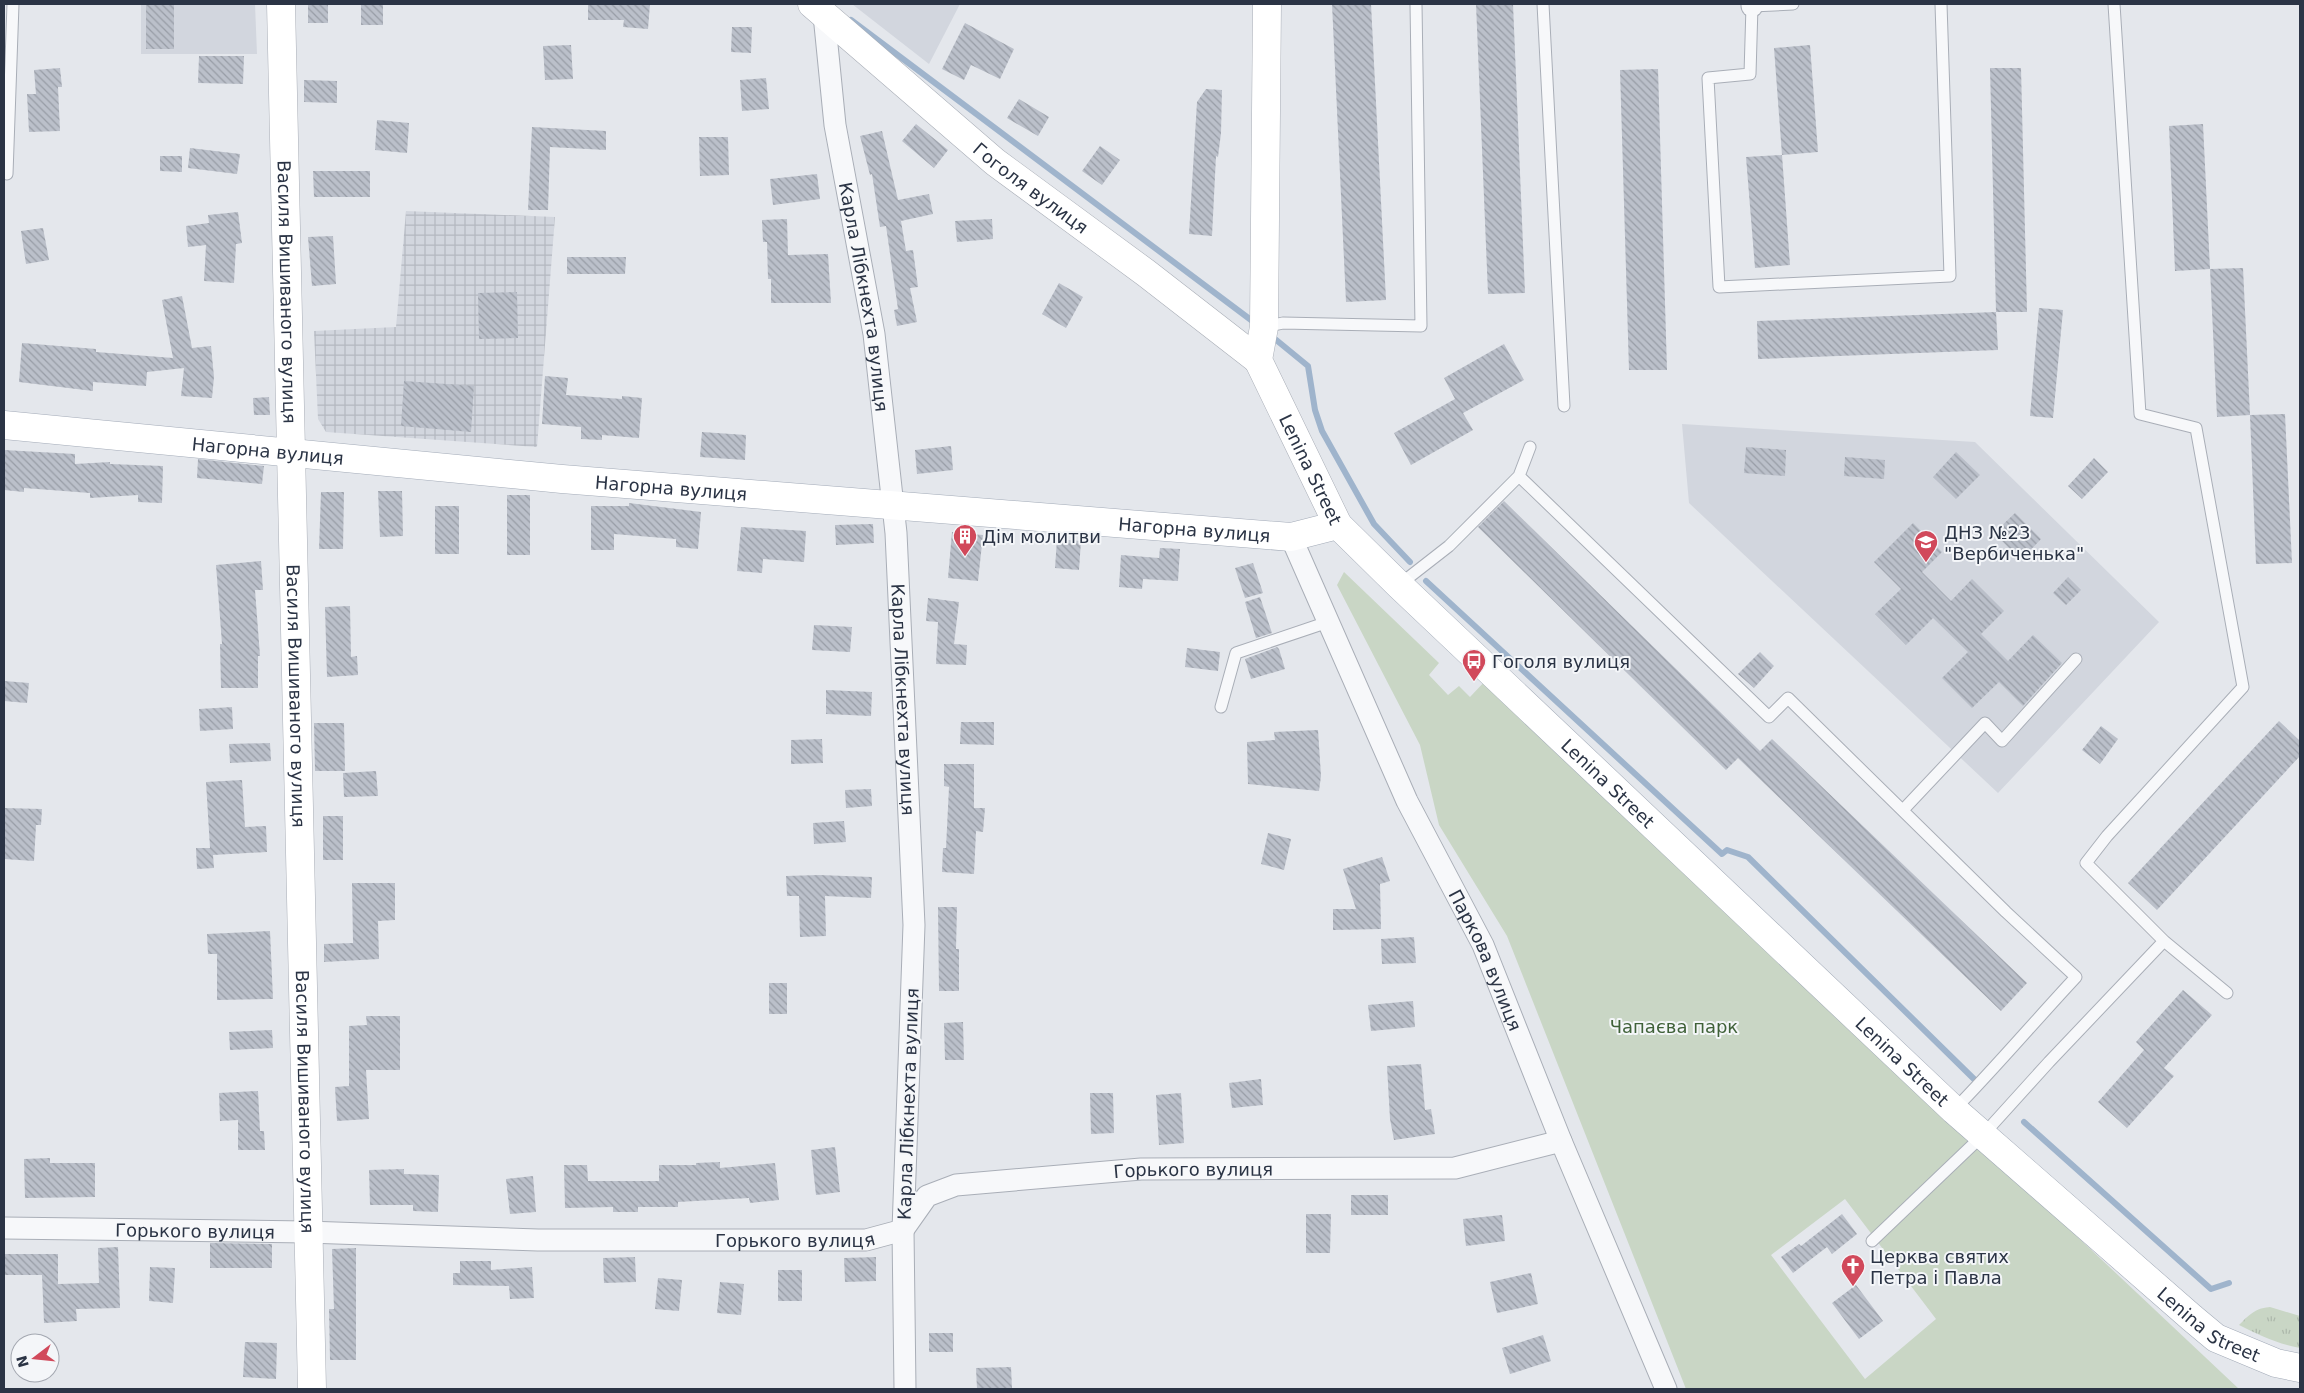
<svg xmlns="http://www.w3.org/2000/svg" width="2304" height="1393" font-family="'DejaVu Sans',sans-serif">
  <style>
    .built { fill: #d2d6de }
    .industrial { fill: url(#industrial-grid) }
    .grass { fill: url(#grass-tufts) }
    .green { fill: #c9d6c5; fill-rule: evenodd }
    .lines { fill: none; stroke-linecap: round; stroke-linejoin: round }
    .stream { stroke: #9fb4cc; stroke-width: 6 }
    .building { fill: url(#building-back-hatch) }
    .lane-casing { stroke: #a9aeb7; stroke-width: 13 }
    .street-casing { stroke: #a9aeb7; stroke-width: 23 }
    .secondary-casing { stroke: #a9aeb7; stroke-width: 29 }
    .primary-casing { stroke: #a3abb8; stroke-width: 29 }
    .lane { stroke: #f7f8fa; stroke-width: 11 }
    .street { stroke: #f7f8fa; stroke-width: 21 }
    .secondary { stroke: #fff; stroke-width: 28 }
    .primary { stroke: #fff; stroke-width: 28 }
    .labels { text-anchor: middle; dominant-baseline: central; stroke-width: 4; stroke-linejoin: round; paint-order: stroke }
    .street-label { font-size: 18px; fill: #2b3445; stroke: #f4f6f9 }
    .poi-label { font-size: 18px; fill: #2b3445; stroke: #f4f6f9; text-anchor: start }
    .park-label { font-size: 18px; fill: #3f6138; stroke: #f4f6f9 }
  </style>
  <defs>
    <pattern id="industrial-grid" width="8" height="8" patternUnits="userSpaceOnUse" patternTransform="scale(1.25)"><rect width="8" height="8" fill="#d2d6de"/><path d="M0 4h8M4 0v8" fill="none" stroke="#b4b8c0"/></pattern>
    <pattern id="grass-tufts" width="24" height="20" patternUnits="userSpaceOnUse" patternTransform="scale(1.25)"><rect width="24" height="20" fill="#c9d6c5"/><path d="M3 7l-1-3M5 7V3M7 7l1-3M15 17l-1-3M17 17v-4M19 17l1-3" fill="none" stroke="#adb8ab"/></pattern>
    <pattern id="building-back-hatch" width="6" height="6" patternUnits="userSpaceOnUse" patternTransform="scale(1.25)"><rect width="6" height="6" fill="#bbc0ca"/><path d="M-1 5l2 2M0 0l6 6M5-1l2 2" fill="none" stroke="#989da6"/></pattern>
  </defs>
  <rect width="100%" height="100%" fill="#e4e7ec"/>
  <path class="built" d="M141 4H255L257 54H141Z
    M852 4H960L929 64Z
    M1682 424 1975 442 2159 622 1998 793 1689 503Z"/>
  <path class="industrial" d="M406 211 555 217 537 447 326 432 318 419 314 331 396 327Z"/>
  <path class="grass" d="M2270 1307 2300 1316V1348C2278 1344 2259 1335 2239 1325 2249 1315 2255 1308 2270 1307Z"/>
  <path class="green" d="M1344 572 1439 663 1429 675 1448 695 1459 686 1470 697 1486 680 2239 1389H1686L1507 936 1439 825 1420 745 1337 585ZM1845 1199 1936 1319 1865 1379 1771 1255Z"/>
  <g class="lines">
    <path class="stream" d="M851 20 1255 323
      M1269 334 1308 366 1315 410 1322 431 1374 524 1410 562
      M1426 581 1722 854 1727 850 1748 857 1975 1080
      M2024 1122 2211 1289 2229 1283"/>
  </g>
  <path class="building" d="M146 4H174V49H146Z
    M308 4H328V23H308Z
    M361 4H383V25H361Z
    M588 4H650L648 29 623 27 624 20H588Z
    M1332 4H1371L1386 300 1346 302Z
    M1476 4H1513L1525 293 1488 294Z
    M965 23 1014 49 1000 79 971 65 964 80 942 69Z
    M732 27H752L751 53 731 52Z
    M571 45 573 79 545 80 543 46Z
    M1810 45 1818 152 1782 155 1774 48Z
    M199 56H244L243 84 198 83Z
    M60 68 62 87H58L60 131 29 132 27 94H36L34 70Z
    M1990 68H2021L2027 312H1996Z
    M1658 69 1667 370H1629L1620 70Z
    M766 78 769 109 742 111 740 80Z
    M304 80 337 81V103L304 102Z
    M1206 89 1222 90 1221 133 1218 157 1216 156 1212 236 1189 234 1197 102Z
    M1019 99 1049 117 1038 136 1007 118Z
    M377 120 409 123 407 153 375 150Z
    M916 124 948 150 934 168 902 141Z
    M2203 124 2210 269 2175 271 2169 126Z
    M532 127 606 131V150L550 147 548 210H528Z
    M882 131 898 200 929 194 933 214 901 221 906 251 913 250 918 287 910 288 917 322 897 326 894 310 898 309 886 226 880 227 872 174 870 175 860 136Z
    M699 137H728L729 175 700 176Z
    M1100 146 1120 160 1102 185 1082 171Z
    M190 148 240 154 237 174 188 168Z
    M1782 155 1790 265 1755 268 1746 157Z
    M160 156H182V172L160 171Z
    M313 171H370V197H314Z
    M817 174 820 199 773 205 770 179Z
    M238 212 242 243 236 244 234 283 204 281 206 245 188 247 186 226 209 223 208 215Z
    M787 219 788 255 828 254 831 303H771V279H768L767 242H763L762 220Z
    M992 219 993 239 957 242 955 221Z
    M43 228 49 260 26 264 21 231Z
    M333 236 336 284 312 286 308 237Z
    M567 257H626L625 274H567Z
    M2243 268 2250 415 2217 417 2210 269Z
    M1059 283 1083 297 1066 328 1042 314Z
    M517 292 518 338 479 339 478 293Z
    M182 296 192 348 211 346 214 377 212 398 181 396 184 368 147 372 146 386 93 382V391L19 382 22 343 96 349V352L173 358 162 300Z
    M2039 308 2063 310 2053 418 2030 416Z
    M1996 312 1998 350 1758 359 1757 321Z
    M1504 344 1524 380 1463 413 1473 430 1411 465 1394 433 1455 399 1444 378Z
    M545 376 568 378 566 395 622 399V396L642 398 639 438 602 435V440L581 439V427L542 424Z
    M404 381 474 386 471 432 401 426Z
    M269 397 270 415H254L253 398Z
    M2285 414 2292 563 2256 564 2250 415Z
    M702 432 746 435 745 460 700 457Z
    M951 446 953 470 917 474 915 450Z
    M1746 447 1786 450 1785 476 1744 473Z
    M4 450 75 454V464L110 462V464L163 466 162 503 138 502V495L90 498V493L24 488V492L4 490Z
    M1956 452 1980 475 1956 499 1933 477Z
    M1845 457 1885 460 1884 479 1844 476Z
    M2094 458 2108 472 2082 499 2068 486Z
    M198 459 264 466 262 484 197 478Z
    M378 491H402L403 536 380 537Z
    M321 492H344L343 549H319Z
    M507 495H530V555H507Z
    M1504 501 1760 751 1772 739 2027 983 2001 1011 1738 758 1726 770 1478 527Z
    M629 503 701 512 698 549 676 547V539L614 534V550H591V506H629Z
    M435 506H459V554H435Z
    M2015 513 2041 539 2021 560 1994 533Z
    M1913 523 1942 552 1922 572 1951 601 1972 579 2004 611 1981 634 2008 661 2033 635 2062 663 2023 706 1999 682 1972 708 1942 678 1968 652 1933 618 1906 645 1875 614 1901 589 1874 562Z
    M873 524 874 543 836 545 835 525Z
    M741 527 806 531 804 562 763 559 762 573 737 571Z
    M952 532 983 535 978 581 948 578Z
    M1057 539 1081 541 1079 570 1055 568Z
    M1160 548 1180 549 1178 581 1143 579 1142 589 1119 587 1121 555 1159 558Z
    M261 561 263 590H255L260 656H258V688H221L220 644H222L216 565Z
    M1253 563 1263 593 1245 598 1235 568Z
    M2068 577 2081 590 2066 605 2053 593Z
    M1260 597 1272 633 1256 638 1245 602Z
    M928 598 959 602 954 644 967 645 966 665 936 664 938 622 926 621Z
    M350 606 351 657 357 656 358 675 327 677 325 607Z
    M814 625 852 627 850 652 812 650Z
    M1277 647 1279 649 1285 669 1251 679 1245 659Z
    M1187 648 1220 652 1218 671 1185 667Z
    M1760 652 1774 666 1754 688 1738 674Z
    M4 681 29 683 27 703 4 701Z
    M826 690 872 692 871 716 826 714Z
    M232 707 233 729 200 731 199 709Z
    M2279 721 2300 741V756L2157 910 2128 883Z
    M961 722H994V745L960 744Z
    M314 723H344L345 771H315Z
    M2101 726 2118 739 2100 764 2082 750Z
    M1318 730 1321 776 1319 791 1248 784 1247 742 1275 740 1274 732Z
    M822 739 823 763 791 764V740Z
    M270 743 271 761 230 763 229 744Z
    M944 764H974V808H985L983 832 976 831 974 874 942 872 943 848H946L949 787 944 786Z
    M376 771 378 796 344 797 343 773Z
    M242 780 245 827 266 826 267 852 213 855 214 868 197 869 196 848H210L206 782Z
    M871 789 872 806 846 808 845 790Z
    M4 808 42 809 41 825H36L34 861 4 859Z
    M323 816H343V860H323Z
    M844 821 846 842 814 844 813 823Z
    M1268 833 1291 839 1284 870 1261 864Z
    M1382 857 1390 881 1380 884 1381 929 1333 930V909H1356L1343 869Z
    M819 875 872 877 871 898 825 896 826 936 800 937 799 896H787L786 876Z
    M352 883H395V920L378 921 379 959 324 962V944L353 943Z
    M938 907H957L956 949H959V991H939Z
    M270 931 273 999 217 1000V954H208L207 934Z
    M1414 937 1416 963 1382 964 1381 939Z
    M769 983H787V1014H769Z
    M2183 990 2212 1015 2164 1068 2174 1076 2127 1128 2098 1102 2144 1050 2136 1042Z
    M1413 1001 1415 1027 1371 1031 1368 1005Z
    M366 1016H400V1070H366L369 1119 337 1121 335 1087 349 1086V1026L367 1025Z
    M963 1022 964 1060H945L944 1023Z
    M272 1030 273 1048 230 1050 229 1032Z
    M1421 1064 1425 1110 1431 1109 1435 1134 1394 1140 1390 1119 1387 1066Z
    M1261 1079 1263 1105 1232 1108 1229 1083Z
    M258 1091 260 1131H264L265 1150H238V1120L220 1121 219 1093Z
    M1090 1093H1113L1114 1133 1091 1134Z
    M1181 1093 1184 1143 1159 1145 1156 1095Z
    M835 1147 840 1192 816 1195 811 1150Z
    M50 1158V1163H95V1197L25 1198 24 1159Z
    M720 1162V1168L775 1163 779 1200 750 1203 749 1198 678 1202V1207H638V1212H613V1207L565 1208 564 1165H587L588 1181H659V1165H696V1163Z
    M404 1169V1174L439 1175 438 1212 413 1211V1205H370L369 1170Z
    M533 1176 536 1212 510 1214 506 1179Z
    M1351 1195H1388V1215H1351Z
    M1306 1214H1331L1330 1253H1306Z
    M1842 1214 1857 1234 1832 1254 1827 1247 1793 1273 1781 1257 1799 1244 1801 1246Z
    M1502 1215 1505 1241 1466 1246 1463 1219Z
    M210 1243 272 1244V1268H210Z
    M118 1247 120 1308 76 1309 77 1321 44 1323 42 1275H4V1254H58V1284L99 1283 98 1248Z
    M356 1248V1360H330L329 1309H334L332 1249Z
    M635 1257 636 1282 604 1283 603 1258Z
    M876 1257V1281L845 1282 844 1258Z
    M460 1261H491V1270L532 1267 534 1298 510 1299 509 1286 453 1285V1273H460Z
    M150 1267 175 1268 173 1303 149 1301Z
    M778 1270H802V1301H778Z
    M1531 1273 1538 1304 1497 1313 1490 1282Z
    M658 1278 682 1280 679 1311 655 1309Z
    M720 1282 744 1284 741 1315 717 1313Z
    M1856 1285 1883 1321 1859 1339 1832 1303Z
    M929 1333H953V1352H929Z
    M1543 1335 1551 1361 1510 1374 1502 1348Z
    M245 1342 277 1343 276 1379 243 1377Z
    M1011 1367 1012 1388 977 1389 976 1368Z"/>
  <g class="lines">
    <g class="lane-casing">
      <path id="lane" d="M1543 4 1564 406
        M1793 4 1752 6 1750 74 1708 78 1719 287 1950 276 1941 4
        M7 174 13 4
        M1264 327 1283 323 1421 326 1416 4
        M1519 476 1769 717 1788 698 2006 912 2076 977C2035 1021 1996 1067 1954 1110
        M1399 585 1449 546 1519 476 1530 447
        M1221 707 1236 653 1328 622
        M1903 810 1985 723 2002 741 2076 659
        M2164 941 2227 993
        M1872 1241 1982 1136 2049 1062 2164 941 2086 863 2107 836 2243 687 2196 428 2140 414 2114 4"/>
    </g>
    <g class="street-casing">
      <g id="street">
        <path d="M1752 4V6"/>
        <path id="s1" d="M824 15 835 125 874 334 896 533 914 925 903 1230 905 1389"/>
        <path id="s2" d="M1291 537 1407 801 1483 945 1561 1141 1666 1389"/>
        <path id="s3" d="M4 1228 307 1232 538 1240H866L903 1230 927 1196 956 1185 1141 1169 1455 1168 1561 1141"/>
      </g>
    </g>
    <g class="secondary-casing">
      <g id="secondary">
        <path id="s4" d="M281 4 312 1389"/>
        <path id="s5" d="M812 4 995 162 1146 273 1258 360"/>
        <path id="s6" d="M1267 4 1264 327 1258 360 1338 525"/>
      </g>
    </g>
    <g class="primary-casing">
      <g id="primary">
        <path id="s7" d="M4 425 562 479 1291 537 1338 525 1399 585 1954 1110 2192 1318 2216 1338 2276 1363 2300 1368"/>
      </g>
    </g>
    <use href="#lane" class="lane"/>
    <use href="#street" class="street"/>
    <use href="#secondary" class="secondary"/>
    <use href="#primary" class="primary"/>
  </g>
  <defs>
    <g id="building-pin" transform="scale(1.25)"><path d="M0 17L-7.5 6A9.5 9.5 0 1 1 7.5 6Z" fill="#d1495b" stroke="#f4f6f9"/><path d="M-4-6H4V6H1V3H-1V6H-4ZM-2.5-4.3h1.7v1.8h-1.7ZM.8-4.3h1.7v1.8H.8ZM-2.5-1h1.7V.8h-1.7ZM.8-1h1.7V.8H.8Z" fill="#fff"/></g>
    <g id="school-pin" transform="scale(1.25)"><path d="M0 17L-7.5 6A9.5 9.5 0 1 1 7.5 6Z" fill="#d1495b" stroke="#f4f6f9"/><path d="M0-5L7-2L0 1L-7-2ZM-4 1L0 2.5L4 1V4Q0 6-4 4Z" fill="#fff"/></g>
    <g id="bus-pin" transform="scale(1.25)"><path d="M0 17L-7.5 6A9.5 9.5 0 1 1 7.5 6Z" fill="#d1495b" stroke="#f4f6f9"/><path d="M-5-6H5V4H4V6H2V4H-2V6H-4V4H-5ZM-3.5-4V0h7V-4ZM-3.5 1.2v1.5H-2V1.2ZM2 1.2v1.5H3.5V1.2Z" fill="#fff"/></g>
    <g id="church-pin" transform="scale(1.25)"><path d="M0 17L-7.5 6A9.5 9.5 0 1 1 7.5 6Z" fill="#d1495b" stroke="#f4f6f9"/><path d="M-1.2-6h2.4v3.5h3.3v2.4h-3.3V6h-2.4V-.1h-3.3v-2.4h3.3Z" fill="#fff"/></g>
  </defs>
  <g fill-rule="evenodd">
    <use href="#building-pin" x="965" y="536"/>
    <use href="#school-pin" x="1926" y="542"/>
    <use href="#bus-pin" x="1474" y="661"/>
    <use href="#church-pin" x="1853" y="1266"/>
  </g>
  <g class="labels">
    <g class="street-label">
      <text stroke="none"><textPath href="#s5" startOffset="286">Гоголя вулиця</textPath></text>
      <text stroke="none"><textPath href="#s4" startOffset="288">Василя Вишиваного вулиця</textPath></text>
      <text stroke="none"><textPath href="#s1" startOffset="285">Карла Лібкнехта вулиця</textPath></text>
      <text stroke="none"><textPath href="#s7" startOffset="265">Нагорна вулиця</textPath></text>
      <text stroke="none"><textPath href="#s6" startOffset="478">Lenina Street</textPath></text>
      <text stroke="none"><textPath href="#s7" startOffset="670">Нагорна вулиця</textPath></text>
      <text stroke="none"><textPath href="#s7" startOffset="1195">Нагорна вулиця</textPath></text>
      <text stroke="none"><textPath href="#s4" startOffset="692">Василя Вишиваного вулиця</textPath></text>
      <text stroke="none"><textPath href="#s1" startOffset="690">Карла Лібкнехта вулиця</textPath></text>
      <text stroke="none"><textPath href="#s7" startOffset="1714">Lenina Street</textPath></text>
      <text stroke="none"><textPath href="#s2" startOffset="466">Паркова вулиця</textPath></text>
      <text stroke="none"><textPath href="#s7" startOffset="2119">Lenina Street</textPath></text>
      <text stroke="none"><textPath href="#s4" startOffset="1098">Василя Вишиваного вулиця</textPath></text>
      <text transform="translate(908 1104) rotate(-88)">Карла Лібкнехта вулиця</text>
      <text stroke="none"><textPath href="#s3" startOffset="1211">Горького вулиця</textPath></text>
      <text stroke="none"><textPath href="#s3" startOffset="191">Горького вулиця</textPath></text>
      <text stroke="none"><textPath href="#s3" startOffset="791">Горького вулиця</textPath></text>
      <text stroke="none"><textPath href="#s7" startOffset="2524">Lenina Street</textPath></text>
    </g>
    <g class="poi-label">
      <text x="1944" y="532">ДНЗ №23<tspan x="1944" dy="21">"Вербиченька"</tspan></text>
      <text x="982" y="536">Дім молитви</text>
      <text x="1492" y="661">Гоголя вулиця</text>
      <text x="1870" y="1256">Церква святих<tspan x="1870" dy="21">Петра і Павла</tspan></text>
    </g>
    <g class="park-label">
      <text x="1674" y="1026">Чапаєва парк</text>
    </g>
  </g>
  <rect width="2304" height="1393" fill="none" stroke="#2b3445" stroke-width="10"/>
  <g transform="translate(35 1358) rotate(254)"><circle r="24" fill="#f4f6f9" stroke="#a4a8b1"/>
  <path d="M0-4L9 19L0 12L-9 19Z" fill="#d1495b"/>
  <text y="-8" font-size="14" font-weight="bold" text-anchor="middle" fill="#2b3445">N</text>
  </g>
</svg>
